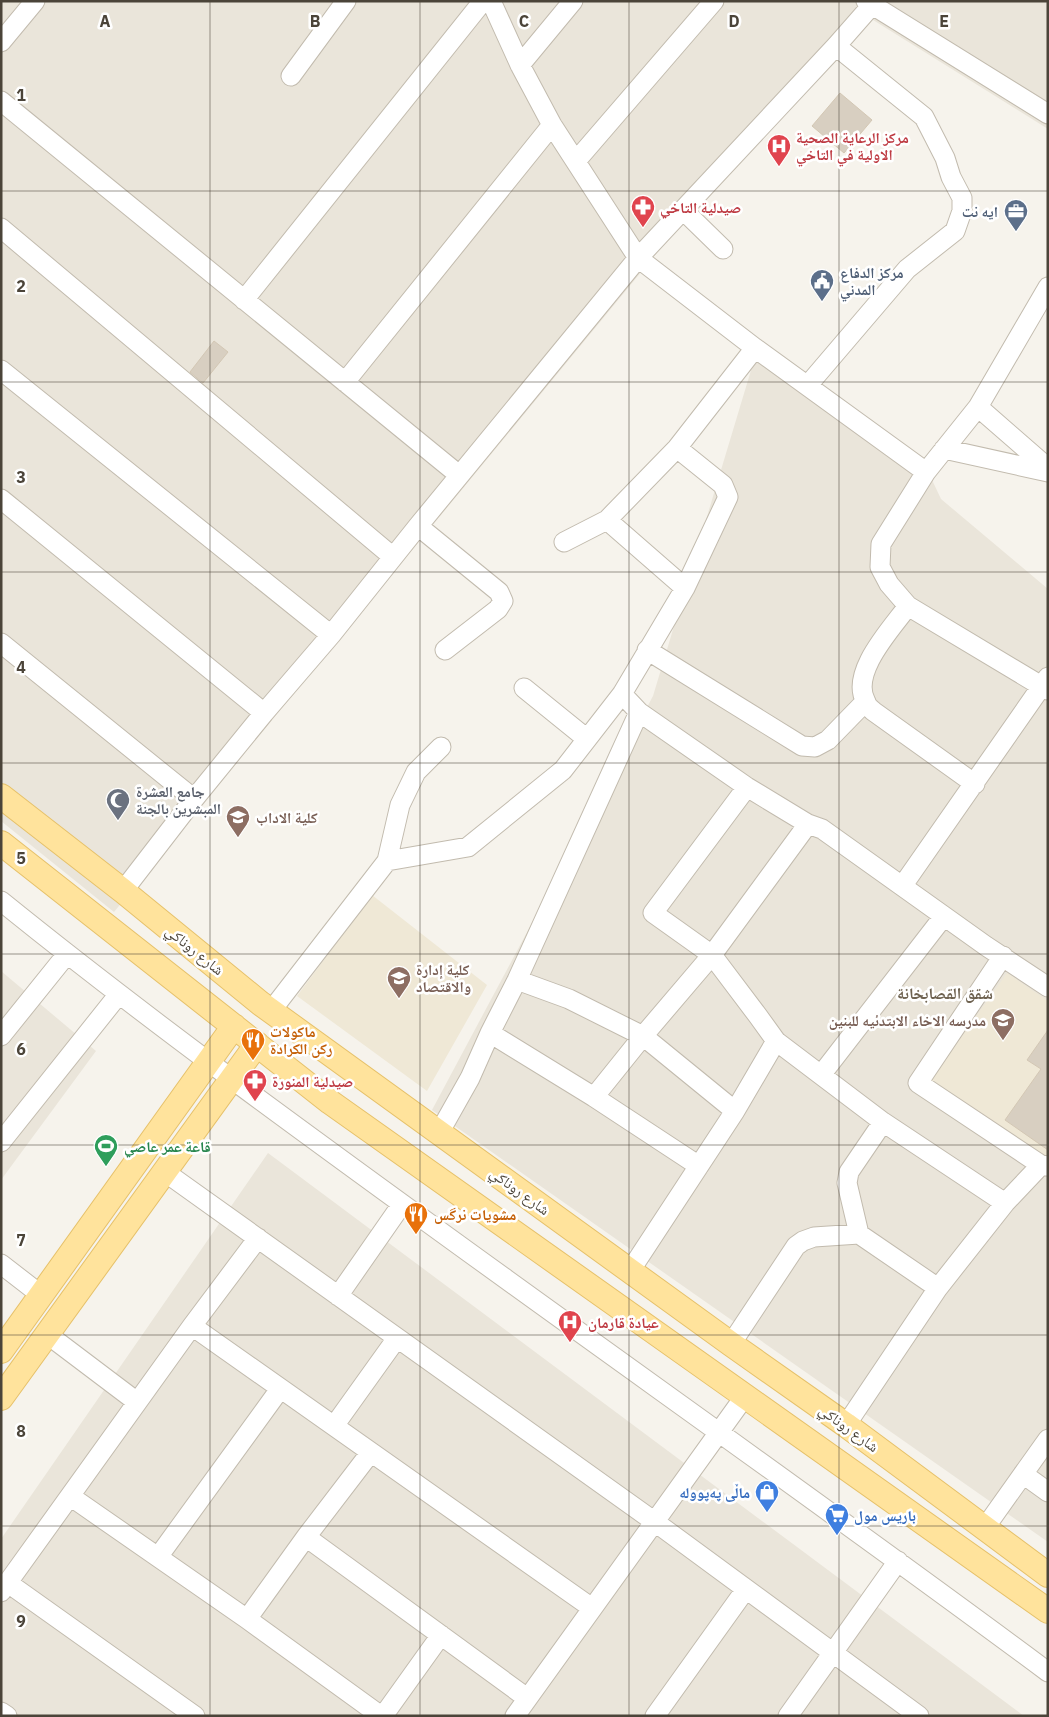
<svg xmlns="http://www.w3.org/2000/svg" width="1049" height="1717" font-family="'IBM Plex Sans','Noto Naskh Arabic',sans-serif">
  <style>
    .residential { fill: #eae5da }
    .education { fill: #efe8d6 }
    .building { fill: #d8cfc1; stroke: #d3c7b4 }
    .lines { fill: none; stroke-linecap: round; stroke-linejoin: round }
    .minor-casing { stroke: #c2bbae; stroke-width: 21 }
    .major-casing { stroke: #e6c16a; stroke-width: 26 }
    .minor { stroke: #fff; stroke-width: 19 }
    .major { stroke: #ffe39c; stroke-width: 24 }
    .grid { fill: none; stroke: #4b4439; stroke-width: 1; stroke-opacity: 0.55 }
    .labels { text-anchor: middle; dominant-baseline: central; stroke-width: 5; stroke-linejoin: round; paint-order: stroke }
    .health-label { font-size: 15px; font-weight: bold; fill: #be3a42; stroke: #fff; text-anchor: start }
    .service-label { font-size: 15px; font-weight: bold; fill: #4e5e75; stroke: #fff; text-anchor: end }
    .worship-label { font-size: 15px; font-weight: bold; fill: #5b616d; stroke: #fff; text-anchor: start }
    .education-label { font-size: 15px; font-weight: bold; fill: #785e54; stroke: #fff; text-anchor: start }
    .street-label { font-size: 15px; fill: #4b4439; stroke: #fff }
    .food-label { font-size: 15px; font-weight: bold; fill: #c56008; stroke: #fff; text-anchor: start }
    .leisure-label { font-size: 15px; font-weight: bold; fill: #27864d; stroke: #fff; text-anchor: start }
    .shop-label { font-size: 15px; font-weight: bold; fill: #366cbe; stroke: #fff; text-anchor: end }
    .neighbourhood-label { font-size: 16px; font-weight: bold; fill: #6e6250; stroke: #fff }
    .grid-label { font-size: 16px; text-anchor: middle; font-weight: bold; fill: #4b4439; stroke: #fff; stroke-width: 5; stroke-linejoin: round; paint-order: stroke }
  </style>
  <rect width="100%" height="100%" fill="#f6f3ec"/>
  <path class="residential" d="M1 1H1048V129L857 10 114 912 1 821Z
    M755 357 925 465 941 499 1048 589V1542L432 1110 653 696Z
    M1 971 96 1051 1 1180Z
    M268 1153 1024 1716H1V1539Z"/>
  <path class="education" d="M372 895 487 985 427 1091 297 996Z
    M1007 973 1048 1001V1160L930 1081Z"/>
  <path class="building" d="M840 93 872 120 844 153 812 126Z
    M214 341 228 352 203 383 190 372Z
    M1048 1030V1150L1005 1120 1041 1069 1027 1060Z"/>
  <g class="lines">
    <g class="minor-casing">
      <path id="minor" d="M491 1 520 65 552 125 638 258 755 348 926 472
        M866 1 1048 114
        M1 42 35 1
        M520 65 573 1
        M291 76 346 1
        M1 101 459 475
        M576 161 714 1
        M683 210 723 249
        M1 228 393 557
        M1048 287 978 407 926 472 881 544 880 567 889 584 908 606 1048 690
        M244 300 483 1
        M1 370 331 635
        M345 382 552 125
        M808 385 907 269 955 231 962 211V198L951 177 945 158 924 117 836 46
        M978 407 1048 468
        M944 449 1048 472
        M1 499 264 713
        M607 520 685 588
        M418 526 499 592 503 601 498 609 445 650
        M564 542 607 520 677 448 755 348
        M908 606C892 628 849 673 866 702 867 706 871 709 873 711L975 784
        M1 643 194 799
        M647 650 802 746 815 747 828 740 865 702
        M524 688 587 739
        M622 694 639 712 747 787 808 824 822 829 986 946 1048 987
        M747 787 653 913 712 955 758 1016 776 1041 883 1122 1005 1203
        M387 861 400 805 416 772 441 747
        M903 885 1048 677
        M123 891 194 799 264 713 331 635 418 526 638 258 836 46 872 5 871 1
        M1 901C142 1015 288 1121 434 1227 639 1376 845 1521 1048 1672
        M1003 956 918 1083 1041 1165 1048 1166
        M517 980 569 999 643 1036 735 1111
        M271 1011 387 861 468 847 563 770 622 694 685 588 728 497 723 485 677 448
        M490 1033 594 1097 699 1166
        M1 1036 67 954
        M821 1075 944 916
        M594 1097 643 1036 712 955 808 824
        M439 1133 470 1078 490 1033 517 980 639 712
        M1 1142 119 994
        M165 1172 655 1522 919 1716
        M859 1234 847 1183 849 1172 883 1122
        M1 1264 41 1295
        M630 1271 735 1111 776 1041
        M338 1296 402 1204
        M192 1326 592 1608
        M47 1334 137 1402
        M731 1344 796 1246 803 1241 814 1237 859 1234 938 1288
        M846 1425 938 1288 1005 1203 1041 1165
        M334 1426 397 1338
        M1023 1474 1048 1492
        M70 1496 247 1619 381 1716
        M984 1529 1048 1439
        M306 1537 371 1452
        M158 1557 280 1389
        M8 1583 195 1716
        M1 1592 192 1326 258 1238
        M247 1619 306 1537 527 1698
        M1 1712 7 1716
        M383 1716 441 1635
        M515 1716 745 1396
        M655 1716 746 1589
        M788 1716 898 1561"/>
    </g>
    <g class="major-casing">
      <path id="major" d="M1 796 123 891 260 1003 731 1344 846 1425 1048 1575
        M1 843 330 1102 1048 1611
        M1 1351 234 1026
        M1 1398 257 1044"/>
    </g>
    <use href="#minor" class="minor"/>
    <use href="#major" class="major"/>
  </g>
  <path class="grid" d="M210 1V1716M420 1V1716M629 1V1716M839 1V1716M1 191H1048M1 382H1048M1 572H1048M1 763H1048M1 954H1048M1 1145H1048M1 1335H1048M1 1526H1048"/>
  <defs>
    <g id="hospital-pin" transform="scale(1.25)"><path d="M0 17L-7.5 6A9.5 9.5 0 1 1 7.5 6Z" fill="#e0444e" stroke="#fff"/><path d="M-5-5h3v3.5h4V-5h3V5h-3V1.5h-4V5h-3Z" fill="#fff"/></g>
    <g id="pharmacy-pin" transform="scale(1.25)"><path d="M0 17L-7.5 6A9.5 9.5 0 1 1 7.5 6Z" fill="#e0444e" stroke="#fff"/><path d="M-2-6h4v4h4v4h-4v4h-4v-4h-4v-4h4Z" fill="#fff"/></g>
    <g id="office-pin" transform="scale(1.25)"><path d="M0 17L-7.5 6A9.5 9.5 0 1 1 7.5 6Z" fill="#5c6f8a" stroke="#fff"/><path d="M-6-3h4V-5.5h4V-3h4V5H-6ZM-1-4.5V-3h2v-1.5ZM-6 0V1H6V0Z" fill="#fff"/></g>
    <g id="civic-pin" transform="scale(1.25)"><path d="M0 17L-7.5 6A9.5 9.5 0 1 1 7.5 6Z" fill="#5c6f8a" stroke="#fff"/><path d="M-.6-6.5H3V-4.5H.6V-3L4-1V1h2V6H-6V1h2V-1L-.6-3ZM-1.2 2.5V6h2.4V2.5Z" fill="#fff"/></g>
    <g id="mosque-pin" transform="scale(1.25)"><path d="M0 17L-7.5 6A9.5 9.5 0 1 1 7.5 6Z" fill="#6b7280" stroke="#fff"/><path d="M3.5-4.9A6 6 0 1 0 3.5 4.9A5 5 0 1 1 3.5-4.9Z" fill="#fff"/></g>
    <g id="university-pin" transform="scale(1.25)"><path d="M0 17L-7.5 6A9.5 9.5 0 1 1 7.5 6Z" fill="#8d6e63" stroke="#fff"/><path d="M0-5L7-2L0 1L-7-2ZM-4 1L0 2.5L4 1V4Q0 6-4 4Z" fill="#fff"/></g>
    <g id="school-pin" transform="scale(1.25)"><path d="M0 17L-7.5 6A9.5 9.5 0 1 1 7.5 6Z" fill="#8d6e63" stroke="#fff"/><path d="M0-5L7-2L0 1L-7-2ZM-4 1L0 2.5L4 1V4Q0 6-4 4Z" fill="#fff"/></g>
    <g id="restaurant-pin" transform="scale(1.25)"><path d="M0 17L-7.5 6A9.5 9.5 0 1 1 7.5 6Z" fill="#e8710a" stroke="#fff"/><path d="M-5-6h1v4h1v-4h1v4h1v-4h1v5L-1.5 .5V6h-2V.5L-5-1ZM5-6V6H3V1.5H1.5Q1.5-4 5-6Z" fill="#fff"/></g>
    <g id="stadium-pin" transform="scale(1.25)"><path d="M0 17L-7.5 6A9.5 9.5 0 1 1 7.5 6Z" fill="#2e9e5b" stroke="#fff"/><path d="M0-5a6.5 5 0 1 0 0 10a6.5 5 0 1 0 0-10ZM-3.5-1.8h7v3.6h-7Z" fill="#fff"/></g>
    <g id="shop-pin" transform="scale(1.25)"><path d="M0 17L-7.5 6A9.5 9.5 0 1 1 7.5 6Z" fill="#3f7fe0" stroke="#fff"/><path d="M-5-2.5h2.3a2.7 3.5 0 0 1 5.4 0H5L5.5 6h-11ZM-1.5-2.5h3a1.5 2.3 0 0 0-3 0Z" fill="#fff"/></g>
    <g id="supermarket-pin" transform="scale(1.25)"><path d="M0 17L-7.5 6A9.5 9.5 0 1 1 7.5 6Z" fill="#3f7fe0" stroke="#fff"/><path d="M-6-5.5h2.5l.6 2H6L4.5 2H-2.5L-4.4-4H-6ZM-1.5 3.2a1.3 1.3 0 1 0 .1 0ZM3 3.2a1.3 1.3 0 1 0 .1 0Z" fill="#fff"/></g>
  </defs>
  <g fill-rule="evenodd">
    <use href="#hospital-pin" x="779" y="146"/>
    <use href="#pharmacy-pin" x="643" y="207"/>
    <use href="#office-pin" x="1016" y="211"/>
    <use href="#civic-pin" x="822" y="281"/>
    <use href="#mosque-pin" x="118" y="800"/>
    <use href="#university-pin" x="238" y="817"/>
    <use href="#university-pin" x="399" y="978"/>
    <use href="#school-pin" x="1003" y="1020"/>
    <use href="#restaurant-pin" x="253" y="1040"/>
    <use href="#pharmacy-pin" x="255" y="1081"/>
    <use href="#stadium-pin" x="106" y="1146"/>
    <use href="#restaurant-pin" x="416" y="1214"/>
    <use href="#hospital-pin" x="570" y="1322"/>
    <use href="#shop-pin" x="767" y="1492"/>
    <use href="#supermarket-pin" x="837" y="1515"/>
  </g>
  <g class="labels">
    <g class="health-label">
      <text x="796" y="137">مركز الرعاية الصحية<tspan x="796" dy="17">الاولية في التاخي</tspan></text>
      <text x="660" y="207">صيدلية التاخي</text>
      <text x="272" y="1081">صيدلية المنورة</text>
      <text x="588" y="1322">عيادة قارمان</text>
    </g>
    <g class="service-label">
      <text x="998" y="211">ايه نت</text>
      <text x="840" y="272" text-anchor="start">مركز الدفاع<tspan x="840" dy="17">المدني</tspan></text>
    </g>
    <g class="worship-label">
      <text x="136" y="791">جامع العشرة<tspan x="136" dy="17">المبشرين بالجنة</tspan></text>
    </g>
    <g class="education-label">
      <text x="256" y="817">كلية الاداب</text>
      <text x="416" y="969">كلية إدارة<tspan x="416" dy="17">والاقتصاد</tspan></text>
      <text x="986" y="1020" text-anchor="end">مدرسه الاخاء الابتدئيه للبنين</text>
    </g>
    <g class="street-label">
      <text transform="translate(195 950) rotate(39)">شارع روناكي</text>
      <text transform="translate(520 1191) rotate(36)">شارع روناكي</text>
      <text transform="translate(849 1428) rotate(36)">شارع روناكي</text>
    </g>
    <g class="food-label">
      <text x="270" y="1031">ماكولات<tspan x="270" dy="17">ركن الكرادة</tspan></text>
      <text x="434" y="1214">مشويات نرگس</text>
    </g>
    <g class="leisure-label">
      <text x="124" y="1146">قاعة عمر عاصي</text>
    </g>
    <g class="shop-label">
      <text x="750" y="1492">ماڵی پەپوولە</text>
      <text x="854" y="1515" text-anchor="start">باريس مول</text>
    </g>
    <g class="neighbourhood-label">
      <text x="945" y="993">شقق القصابخانة</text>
    </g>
  </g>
  <g class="grid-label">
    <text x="105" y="27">A</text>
    <text x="315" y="27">B</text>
    <text x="524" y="27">C</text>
    <text x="734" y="27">D</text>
    <text x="944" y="27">E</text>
    <text x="21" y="101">1</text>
    <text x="21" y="292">2</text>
    <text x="21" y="483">3</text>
    <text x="21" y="673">4</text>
    <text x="21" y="864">5</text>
    <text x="21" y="1055">6</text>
    <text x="21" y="1246">7</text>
    <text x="21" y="1437">8</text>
    <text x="21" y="1627">9</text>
  </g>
  <rect width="1049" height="1717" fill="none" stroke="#4b4439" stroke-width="5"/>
</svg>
